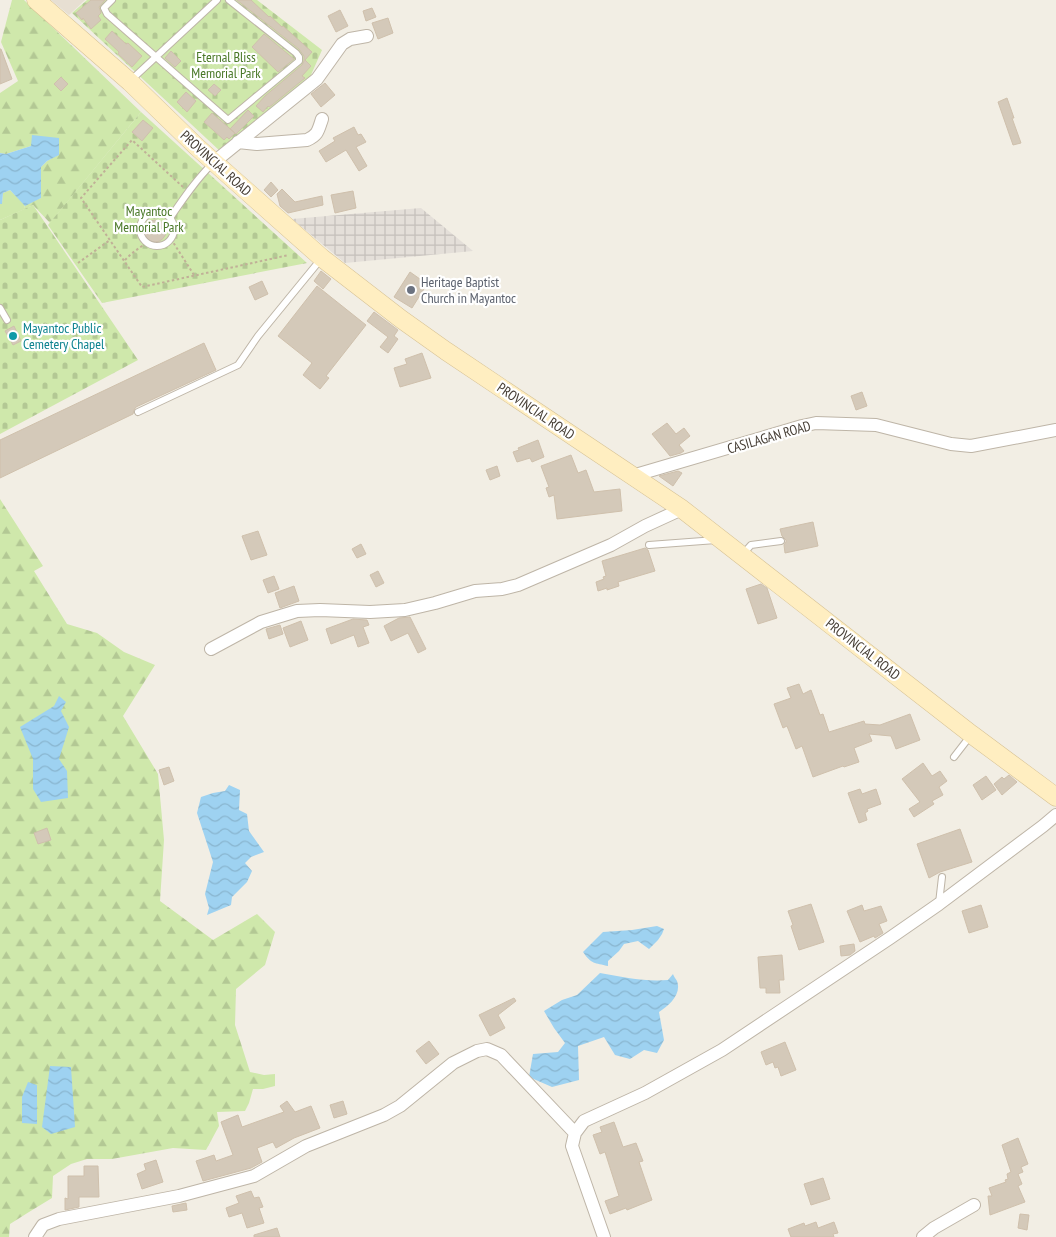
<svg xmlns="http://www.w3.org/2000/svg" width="1056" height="1237" font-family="'PT Sans Narrow',sans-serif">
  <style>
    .residential { fill: #e7dfd2 }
    .industrial { fill: url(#industrial-grid) }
    .grass { fill: #cfe8ab }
    .forest { fill: url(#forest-firs) }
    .cemetery { fill: url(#cemetery-stones) }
    .water { fill: url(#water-waves) }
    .building { fill: #d4c9b9; stroke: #cfc0ac }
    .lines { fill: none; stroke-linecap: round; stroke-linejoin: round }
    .service-casing { stroke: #beb5a7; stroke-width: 8 }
    .minor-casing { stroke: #beb5a7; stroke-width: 14 }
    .secondary-casing { stroke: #d7c295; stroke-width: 19 }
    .path { stroke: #c0b097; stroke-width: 2; stroke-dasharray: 2.5 2.5; stroke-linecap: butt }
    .service { stroke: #fff; stroke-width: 6 }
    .minor { stroke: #fff; stroke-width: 12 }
    .secondary { stroke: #ffeec1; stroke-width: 18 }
    .worship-dot { fill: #6b7280; stroke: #fff; stroke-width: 2 }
    .culture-dot { fill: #0f9aa8; stroke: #fff; stroke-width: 2 }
    .labels { text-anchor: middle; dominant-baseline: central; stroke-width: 4.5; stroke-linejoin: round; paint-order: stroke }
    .park-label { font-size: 14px; fill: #487726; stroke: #fff }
    .street-label { font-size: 14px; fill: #453d34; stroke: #fff }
    .worship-label { font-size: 14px; fill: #5b616d; stroke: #fff; text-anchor: start }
    .culture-label { font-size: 14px; fill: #0d838f; stroke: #fff; text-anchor: start }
  </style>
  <defs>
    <pattern id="industrial-grid" width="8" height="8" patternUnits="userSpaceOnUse" patternTransform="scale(1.25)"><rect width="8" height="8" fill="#e4dfd9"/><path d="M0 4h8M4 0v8" fill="none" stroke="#c5c0bb"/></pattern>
    <pattern id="forest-firs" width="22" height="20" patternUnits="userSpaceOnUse" patternTransform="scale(1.25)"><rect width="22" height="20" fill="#cfe8ab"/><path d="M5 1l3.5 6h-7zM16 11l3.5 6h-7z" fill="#b3c894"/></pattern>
    <pattern id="cemetery-stones" width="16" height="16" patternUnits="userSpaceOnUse" patternTransform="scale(1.25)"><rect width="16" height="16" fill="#cfe8ab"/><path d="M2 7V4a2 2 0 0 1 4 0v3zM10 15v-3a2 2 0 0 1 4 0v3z" fill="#b3c894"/></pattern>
    <pattern id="water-waves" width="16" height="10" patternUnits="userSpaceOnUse" patternTransform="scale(1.25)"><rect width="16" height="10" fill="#9ed2f1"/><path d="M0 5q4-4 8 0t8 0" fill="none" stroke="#89b5cf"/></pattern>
  </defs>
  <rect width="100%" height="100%" fill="#f2eee4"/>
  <path class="residential" d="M51 0H85L69 15Z"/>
  <path class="industrial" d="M421 208 473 251 345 263 292 219Z"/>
  <path class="grass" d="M10 190 24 204 25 209 0 220V204L2 203 3 193Z"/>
  <path class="forest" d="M12 0H24L141 112 50 223 33 205 25 209 24 204 41 198V167L47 161 58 155 31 146 6 154 0 153V93L18 81 1 42Z
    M0 499 43 566 34 571 67 624 97 633 124 652 155 665 123 716 158 774 164 840 160 901 213 940 257 914 275 932 265 965 236 989 235 1025 250 1072 264 1075 275 1074V1086L263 1089H253L249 1103 245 1111 217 1112 219 1126 206 1150 173 1148 112 1159H87L71 1164 53 1176 52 1198 29 1212 10 1224 9 1237H0Z"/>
  <path class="cemetery" d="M87 0H257L322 50 307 84 221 152 72 13Z
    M141 112 307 263 102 303 48 225Z
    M33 205 138 360 0 434V220Z"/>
  <path class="water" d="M32 135 59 138V155L47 161 41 167V198L25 206 10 190 3 193 2 204H0V153L6 154 31 146Z
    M59 696 66 702 61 711 69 727 59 759 67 771 68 798 41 802 33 789V759L20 727 54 706Z
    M229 785 240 790 239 810 247 814 249 831 264 852 251 857 245 863 252 871 247 882 232 897 231 905 207 915 209 908 205 894 213 862 197 813 201 797 213 793 225 791Z
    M657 926 664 929 662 934 658 940 649 949 638 941 624 944 619 951 608 961V966C595 963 591 964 583 952L603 932 632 930Z
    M600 973C622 977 645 982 668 980L673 974C673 975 677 981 677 981 682 994 669 1006 659 1012L664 1040 657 1053 644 1050 630 1059 615 1055 604 1037 578 1046 579 1080 552 1087 529 1077 533 1054 558 1052 565 1043 554 1028 544 1011 562 1000 577 995Z
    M50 1066 71 1067 75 1127 51 1134 42 1127Z
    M28 1082 37 1085V1124L22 1123V1097Z"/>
  <path class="building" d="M91 0H105L99 7 101 13 98 16 101 20 91 29 83 18 82 20 76 13Z
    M237 0H251L269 17 270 16 282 27 283 26 312 52 305 60 311 66 302 76 305 78 272 105 269 107 268 106 263 112 256 106 265 96 302 65 304 61V56L299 49Z
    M372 8 376 17 366 21 363 11Z
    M340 10 348 26 336 32 328 16Z
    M388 18 393 33 378 39 372 23Z
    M112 31 126 44 128 43 142 56 132 67 118 54 119 52 105 39Z
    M264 34 294 59 278 72 252 47Z
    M0 49H1L12 79 0 84Z
    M171 51 181 61 175 67 165 58Z
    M61 77 68 84 61 91 54 84Z
    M325 83 335 95 321 107 311 94Z
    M214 84 221 90 215 96 208 90Z
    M186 92 196 101 187 112 177 102Z
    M1007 98 1014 118H1012L1021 143 1013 145 998 102Z
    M248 110 254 116 236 134 230 129Z
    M212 113 235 133 229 139 227 137 224 140 204 122Z
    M143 120 153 128 142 141 132 132Z
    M354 127 358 135 361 134 366 142 356 147 367 166 359 171 346 150 326 162 319 151 335 141 333 138Z
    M271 182 278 190 271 197 264 190Z
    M282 189 295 202 322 196 323 205 288 213 280 206 277 194Z
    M353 191 356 208 335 213 331 195Z
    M144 231a11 11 0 1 1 22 0a11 11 0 1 1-22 0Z
    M321 271 331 279 323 289 314 281Z
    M410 272 427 284 412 308 394 297Z
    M262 281 268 294 255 300 249 287Z
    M317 286 366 325 326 376 329 378 320 389 303 375 312 363 278 336Z
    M374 312 398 330 394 336 398 339 388 353 380 347 388 337 367 321Z
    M14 326 21 341 13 345 5 331Z
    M204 343 216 370 136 407 134 410 133 414 0 478V440Z
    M422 353 431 378 400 387 394 368 407 364 405 359Z
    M862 392 867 406 856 410 851 396Z
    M667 423 676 434 684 428 690 436 679 445 684 451 681 453 670 456 652 434Z
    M538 440 544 457 532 462 530 458 517 462 513 452 519 450 518 448Z
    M571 455 578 473 586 470 594 492 620 489 622 511 557 519 554 495 549 497 546 488 549 487 541 466Z
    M497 466 500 476 490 480 486 470Z
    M678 471 682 473 673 486 659 476Z
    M813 522 818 546 785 553 784 545 786 542V540L782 536 780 529Z
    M258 531 267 555 251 560 242 536Z
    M361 544 366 554 357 558 352 549Z
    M645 548 648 550 655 571 618 582 619 586 607 590V588L598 591 596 582 604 579 603 577 606 576 602 561Z
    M378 571 384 583 376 587 370 575Z
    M274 576 279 589 268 593 263 580Z
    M761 584 767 588 777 618 758 624 746 589Z
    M294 586 299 601 280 608 275 593Z
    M410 617 426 649 418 653 408 633 391 641 384 626 399 618Z
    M353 619 367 620 369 625 363 627 369 643 358 647 354 635 331 644 326 629Z
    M301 621 308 640 290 647 283 628Z
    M280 625 283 634 269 639 266 629Z
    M799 684 803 694 811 690 820 715 823 714 829 732 864 721 865 724 880 725 910 714 920 740 896 749 891 736 869 734 872 741 854 748 859 762 844 767 843 766 813 777 802 746 796 749 787 726 783 728 774 704 791 698 787 688Z
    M923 763 932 776 940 771 947 781 939 787 943 795 932 801 934 804 914 817 909 809 920 802 902 779Z
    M169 767 174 781 164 785 159 770Z
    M1009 775 1017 782 1002 795 994 784 1002 777 1004 779Z
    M986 776 996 790 982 800 973 785Z
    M860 789 862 794 876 789 881 804 867 809 868 811 865 813 867 820 859 823 848 793Z
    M47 828 51 840 38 844 34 833Z
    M960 829 972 862 940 872 929 878 917 844Z
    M811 904 824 942 799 950 791 926 793 925 788 911Z
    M862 905 864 911 881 906 887 921 879 924 883 933 875 938 874 936 860 942 847 911Z
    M981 905 988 927 969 933 962 911Z
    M854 944 855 951 850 955 841 956 840 946Z
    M782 955 784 980H779L780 993H766V988H760L758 957Z
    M514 998 516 1001 498 1015 505 1028 490 1036 479 1015Z
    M429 1041 439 1054 426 1064 416 1051Z
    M785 1042 796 1070 781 1076 778 1067 775 1068 773 1062 766 1065 761 1052Z
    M287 1101 295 1112 311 1106 320 1128 294 1138 276 1148 273 1142 257 1148 262 1162 251 1168 203 1181 196 1161 214 1155 216 1161 233 1155 221 1122 238 1115 242 1127 284 1112 280 1106Z
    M343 1101 347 1114 334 1118 330 1105Z
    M614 1122 623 1147 636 1143 643 1161 639 1162 652 1200 627 1210 626 1208 610 1214 605 1201 619 1196 605 1152 600 1154 593 1135 602 1132 600 1127Z
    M1018 1138 1028 1164 1021 1167 1023 1172 1018 1174 1022 1184 1018 1186 1025 1202 990 1215 988 1196H992L989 1188 1006 1182 1005 1180 1008 1179 1007 1174 1011 1172 1002 1145Z
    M156 1160 163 1182 142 1189 137 1174 146 1170 144 1164Z
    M84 1166H98L99 1197H79V1207L65 1210V1198L68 1199V1176H84Z
    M823 1178 830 1199 811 1205 804 1184Z
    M251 1191 254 1198 259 1197 263 1207 259 1208 264 1223 247 1228 242 1213 229 1217 226 1208 239 1203 236 1196Z
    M186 1203 187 1210 173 1212 172 1206Z
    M1020 1214 1029 1215 1027 1230 1018 1228Z
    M816 1222 818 1228 834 1222 838 1233 833 1234 834 1237H791L788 1229 804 1223 805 1226Z
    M277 1228 280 1237H254V1235Z"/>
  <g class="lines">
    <g class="service-casing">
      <path id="service" d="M112 0 104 8 107 14 228 120 299 61V57L296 53 229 0
        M130 81 217 0
        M140 229a17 17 0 1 1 34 0a17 17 0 1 1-34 0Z
        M170 218C183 199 196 180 212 164
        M0 308 7 320
        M138 412 238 365 258 336 321 259
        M649 545 716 540
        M743 554 751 545 781 541
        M954 757 971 735
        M939 903 942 877"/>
    </g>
    <g class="minor-casing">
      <path id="minor" d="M238 142 257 144 307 140C318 135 318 131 322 119
        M214 162 317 79 342 44 350 39 367 36
        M632 476 802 426 816 423 876 425 951 444 971 446 1056 430
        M211 649 261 622 297 611 320 610 370 612 405 610 435 603 475 591 502 589 518 585 611 545 645 526 682 509
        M35 1237 43 1225 59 1219 179 1196 254 1176 306 1146 384 1115 400 1106 453 1063 477 1051 487 1049 501 1055 575 1133
        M604 1237 572 1146 575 1133 584 1121 645 1093 722 1050 890 938 939 904 1043 826 1056 815
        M923 1237 934 1228 974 1205"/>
    </g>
    <g class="secondary-casing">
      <path id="secondary" d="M36 0 130 82 197 147 322 258 401 319 446 351 682 509 971 734 1056 797"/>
    </g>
    <path class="path" d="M183 187 132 140 81 198 142 287 289 255
      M171 239 194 275
      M125 260 131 254 146 243
      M78 263 110 240"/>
    <use href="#service" class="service"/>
    <use href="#minor" class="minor"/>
    <use href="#secondary" class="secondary"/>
  </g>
  <circle class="worship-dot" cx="411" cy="290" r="5"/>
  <circle class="culture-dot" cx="13" cy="336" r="5"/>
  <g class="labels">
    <g class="park-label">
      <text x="226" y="57">Eternal Bliss<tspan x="226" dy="16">Memorial Park</tspan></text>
      <text x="149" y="211">Mayantoc<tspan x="149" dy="16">Memorial Park</tspan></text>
    </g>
    <g class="street-label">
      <text transform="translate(216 163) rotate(42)">PROVINCIAL ROAD</text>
      <text transform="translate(536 411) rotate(34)">PROVINCIAL ROAD</text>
      <text transform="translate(769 437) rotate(-16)">CASILAGAN ROAD</text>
      <text transform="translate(863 649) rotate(38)">PROVINCIAL ROAD</text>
    </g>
    <g class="worship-label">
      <text x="421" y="282">Heritage Baptist<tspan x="421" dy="16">Church in Mayantoc</tspan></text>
    </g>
    <g class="culture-label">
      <text x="23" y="328">Mayantoc Public<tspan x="23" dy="16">Cemetery Chapel</tspan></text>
    </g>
  </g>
</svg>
